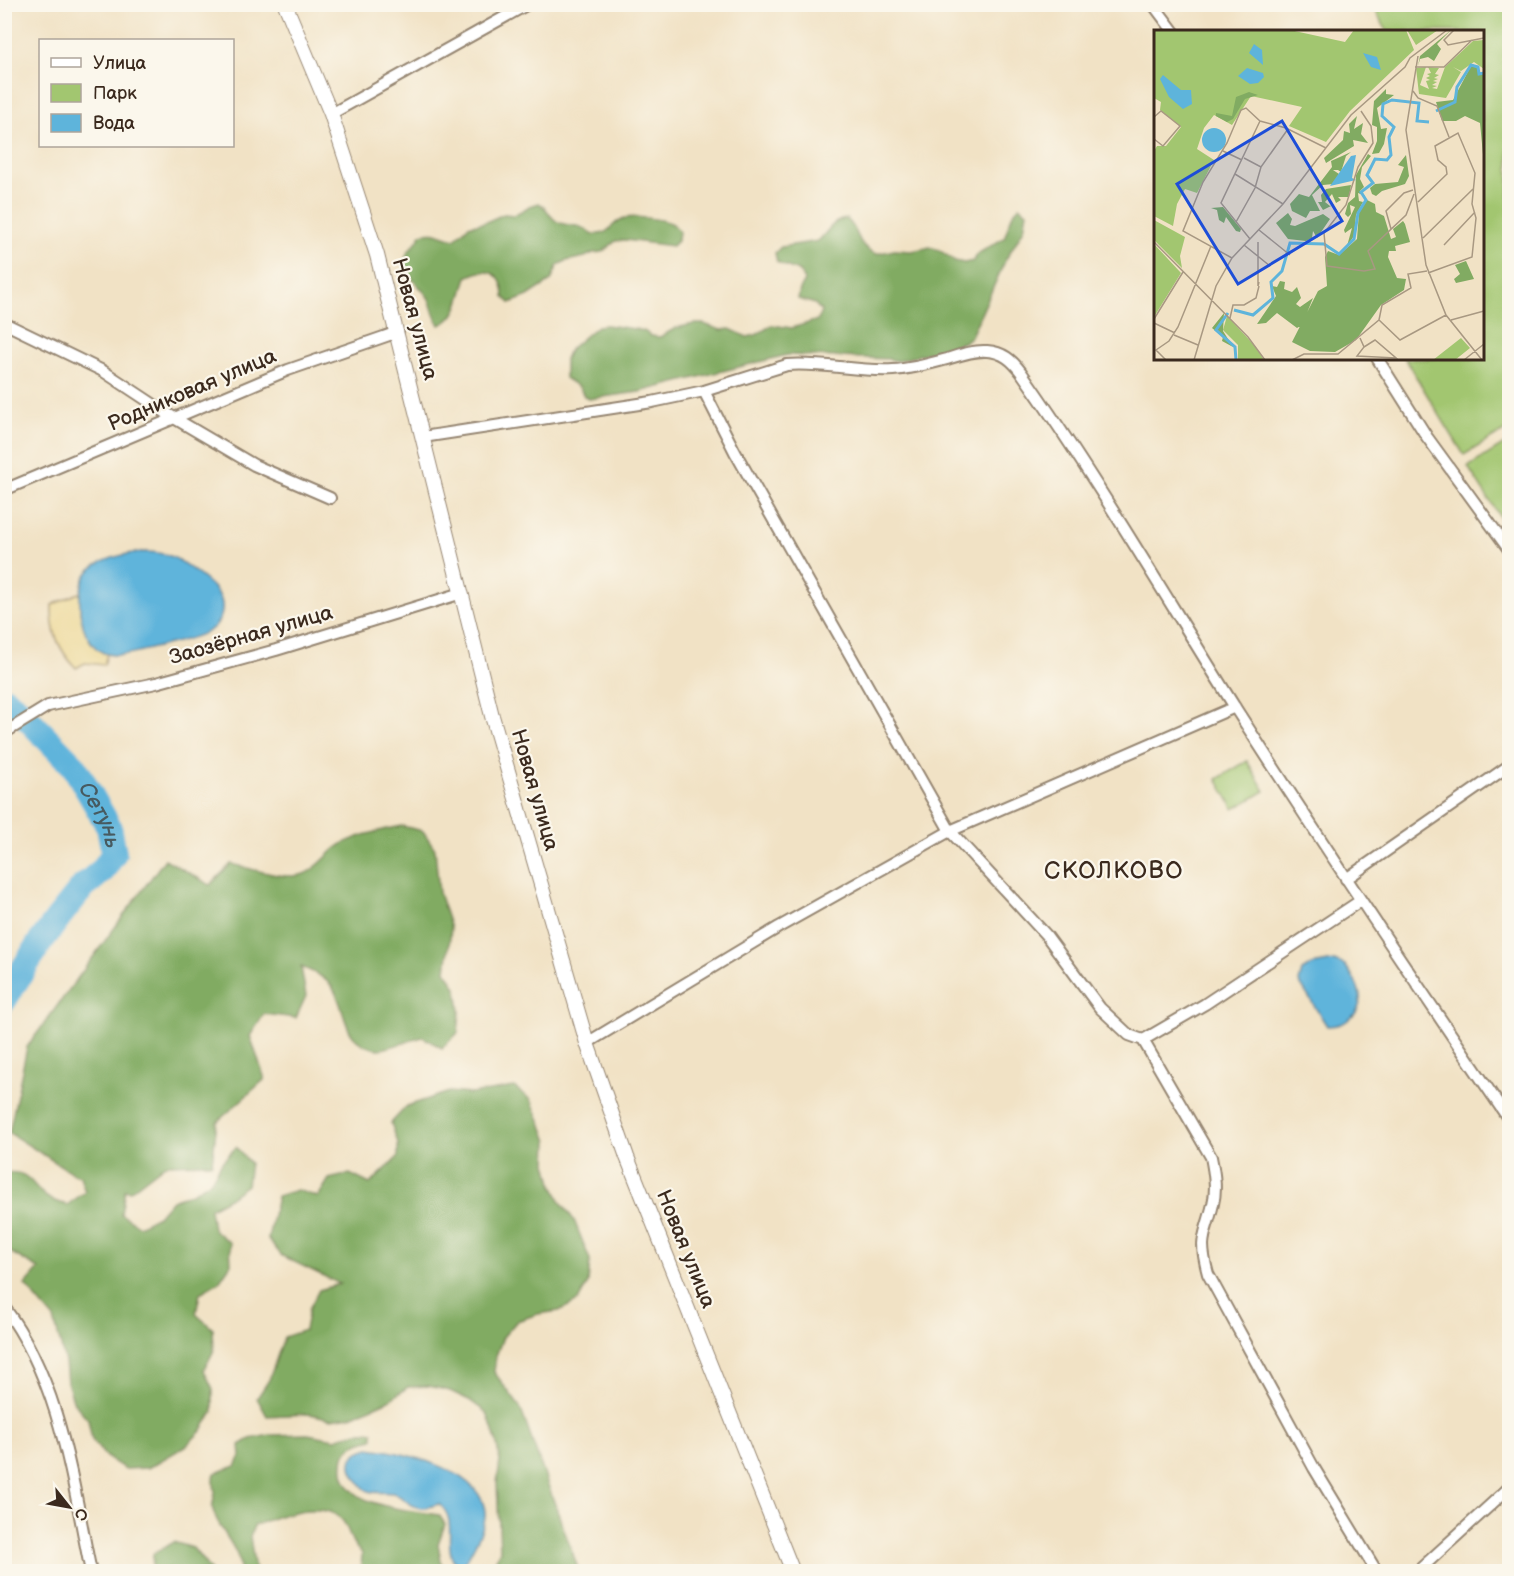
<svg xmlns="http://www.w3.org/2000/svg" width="1514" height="1576" font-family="'Balsamiq Sans',sans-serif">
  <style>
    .green { fill: #a2c670; stroke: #6e7847; stroke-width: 1.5 }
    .forest { fill: #81ab62; stroke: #5e6a40; stroke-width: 1.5 }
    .sand { fill: #eeda9e; stroke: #94825e; stroke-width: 1.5 }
    .water { fill: #5eb4db; stroke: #4c6f7c; stroke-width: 1.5 }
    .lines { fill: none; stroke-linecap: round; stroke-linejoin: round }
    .river { stroke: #5eb4db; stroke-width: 26 }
    .minor-casing { stroke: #968672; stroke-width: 14 }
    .tertiary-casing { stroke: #968672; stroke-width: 16 }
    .minor { stroke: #fff; stroke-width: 10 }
    .tertiary { stroke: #fff; stroke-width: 14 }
    .labels { text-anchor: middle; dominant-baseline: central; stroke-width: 4.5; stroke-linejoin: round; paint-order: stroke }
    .street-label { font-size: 21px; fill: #3b2a1e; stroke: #fbf7ec }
    .water-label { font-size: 22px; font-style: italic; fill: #475a60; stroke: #fbf7ec }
    .quarter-label { font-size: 24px; letter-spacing: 1.5px; fill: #3b2a1e; stroke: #fbf7ec }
    .inset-river { fill: none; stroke: #5eb4db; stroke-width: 3 }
    .inset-road { fill: none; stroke: #a89882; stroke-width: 1.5 }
    .view { fill: #1d4ed8; fill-opacity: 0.15; stroke: #1d4ed8; stroke-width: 3 }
    .inset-edge { fill: none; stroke: #3b2a1e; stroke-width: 3 }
  </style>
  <rect width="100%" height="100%" fill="#fbf7ec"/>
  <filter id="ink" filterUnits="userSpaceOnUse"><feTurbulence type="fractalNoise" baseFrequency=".0167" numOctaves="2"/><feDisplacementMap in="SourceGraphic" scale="12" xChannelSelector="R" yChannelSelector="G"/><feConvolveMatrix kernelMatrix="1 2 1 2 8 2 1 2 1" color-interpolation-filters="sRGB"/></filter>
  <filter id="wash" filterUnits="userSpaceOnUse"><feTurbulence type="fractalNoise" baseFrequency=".008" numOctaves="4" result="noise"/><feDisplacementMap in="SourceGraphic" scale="24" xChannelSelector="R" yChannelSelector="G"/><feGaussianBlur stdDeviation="1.35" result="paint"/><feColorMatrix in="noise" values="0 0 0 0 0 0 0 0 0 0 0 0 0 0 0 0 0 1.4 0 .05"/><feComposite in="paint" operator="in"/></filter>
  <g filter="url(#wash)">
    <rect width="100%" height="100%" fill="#f1e2c5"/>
    <path class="green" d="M1372 5H1509V428L1464 455 1405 359 1482 358V32L1387 31Z
      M1509 441V531L1468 467Z
      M1247 761 1265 791 1234 809 1217 779Z"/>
    <path class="forest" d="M539 203C550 210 547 214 555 220 562 226 569 224 577 226 583 227 588 232 594 234 608 236 611 224 622 219 631 215 664 219 673 224 675 226 677 229 679 231L678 240 672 246 625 240 616 241 602 252 593 253 585 257 566 261 558 265 551 281 528 296 510 303 504 297C503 272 487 266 467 277 461 294 459 318 440 325 433 317 433 308 429 299 422 286 406 278 405 263 404 251 417 245 421 234 436 229 442 237 455 239L468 226 486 222 504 214 514 215 530 206Z
      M1020 206 1027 212 1024 229 1006 259 971 336 964 342 956 345 898 361 889 359 787 355 639 392 589 399 584 396 580 388 565 378V359L569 350 597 326 606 325 635 329 644 331 651 336 660 337 676 328 694 324H704L721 330 730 329 747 337 756 335 772 325 792 328 818 320 821 311 815 304 798 299 800 289 805 281C798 265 789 270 777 262L775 253 781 247 818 241C829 231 832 220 847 219 862 234 854 244 876 254L894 250 912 251 930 247 939 250 955 261 964 263 973 261 979 253 1004 238 1013 213Z
      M402 826 423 831 435 849 439 893 451 928 446 971 457 989 460 1011 458 1033 442 1048 423 1037C414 1039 385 1050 379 1049 339 1044 349 1011 332 987 326 978 312 971 301 967L306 996 296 1018 264 1014 250 1036 265 1079 217 1122 212 1163 165 1164 130 1191 125 1190 121 1214 139 1226 158 1216 172 1200 192 1193 211 1181 222 1162 236 1147 250 1163 247 1185 229 1198 210 1208 213 1229 230 1243 231 1264 219 1282 200 1293 196 1314 213 1329 214 1350 204 1370 213 1389V1412L202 1430 186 1446 148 1468 125 1469 106 1457 92 1440 88 1419 74 1403 67 1382 65 1362 54 1319 25 1285 39 1269 5 1249V1173C31 1169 32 1188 48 1198 54 1201 61 1203 67 1205L85 1192 80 1176 74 1174 9 1133 27 1047 165 859 210 885 231 864C251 868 285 881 304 874 317 869 326 856 336 848 350 837 385 829 402 826Z
      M514 1087 531 1100 540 1120 548 1141 547 1163 552 1183 561 1202 574 1220 590 1260 588 1283 578 1301 559 1311 538 1314 517 1321 503 1337 496 1356 494 1372 520 1407 579 1571H491L500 1550 497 1483 500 1461 496 1440 487 1413 469 1400 450 1391 429 1386 408 1387 391 1399 371 1408 351 1416 331 1419 310 1414 267 1416 257 1398 269 1380 284 1337 305 1330 309 1309 319 1290 340 1284 282 1256 268 1239 277 1196 297 1190 318 1197 329 1179 350 1174 370 1184 398 1157V1143L391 1123 407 1106 449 1092 471 1094Z
      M357 1432H373V1439C358 1443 344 1445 343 1463 338 1509 409 1509 439 1515L445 1524 438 1544 443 1571H361L362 1553C347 1542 351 1527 340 1518 320 1500 275 1516 254 1526L250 1536 255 1571H240C241 1548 219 1532 213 1510 211 1504 215 1498 215 1492 214 1484 213 1481 215 1473L236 1466 241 1456 240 1445 250 1439 270 1435 308 1434 335 1439Z
      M173 1542 193 1548 211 1571H152L153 1554Z"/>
    <path class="sand" d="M81 592 80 613 97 647 107 654 104 665 85 663 76 668C58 649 51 631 52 605Z"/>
    <path class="water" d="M147 552C172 553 180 560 199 575 212 585 227 597 221 616 219 621 215 627 210 630 198 638 173 643 158 647 144 650 128 656 113 655 79 654 70 589 91 569 103 558 131 552 147 552Z
      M1334 961 1345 965C1351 973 1358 984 1360 995 1362 1015 1345 1026 1327 1026L1299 982 1302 971 1312 965Z
      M369 1448C403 1452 489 1471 485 1518 483 1532 473 1548 466 1561L463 1564 455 1563C442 1544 459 1520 439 1504 433 1505 427 1509 421 1508 409 1507 403 1496 393 1493 383 1491 373 1495 365 1489 362 1486 359 1481 356 1478 345 1462 353 1452 369 1448Z"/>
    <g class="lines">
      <path class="river" id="s1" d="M4 699 20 711 74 766 109 827 114 853 103 870 83 887 59 917 39 944 4 1000"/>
    </g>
  </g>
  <g filter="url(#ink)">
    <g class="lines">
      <g class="minor-casing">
        <path id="minor" d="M1153 4 1174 32
          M331 114 528 4
          M4 323 103 371 174 418 254 465 330 498
          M1377 358 1427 437 1510 551
          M704 391 735 452 950 831 1046 935 1100 1008 1129 1035 1143 1040
          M423 437 652 402 704 391 787 365C822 362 857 372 893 370 911 369 929 364 947 359 960 355 973 350 987 351 1003 352 1012 360 1021 372 1098 481 1165 596 1236 709 1325 848 1417 985 1510 1121
          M4 490 288 370 398 332
          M4 733 48 706 156 683 276 650 462 593
          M1346 879 1510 765
          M1360 901 1205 1004 1143 1040 1211 1157C1214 1172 1217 1189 1213 1204 1205 1238 1198 1237 1208 1274L1314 1468 1377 1572
          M587 1043 779 927 950 831 1235 707
          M4 1307C61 1383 72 1481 91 1572
          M1417 1572 1510 1487"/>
      </g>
      <g class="tertiary-casing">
        <path id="tertiary" d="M285 4 331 114 377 255 492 716 587 1043 627 1157 793 1572"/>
      </g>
      <use href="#minor" class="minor"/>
      <use href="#tertiary" class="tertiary"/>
    </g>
  </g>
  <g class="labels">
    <g class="street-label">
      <text transform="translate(415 319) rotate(75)">Новая улица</text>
      <text transform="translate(192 390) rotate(-23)">Родниковая улица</text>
      <text transform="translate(251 635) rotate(-16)">Заозёрная улица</text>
      <text transform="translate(535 790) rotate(74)">Новая улица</text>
      <text transform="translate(686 1249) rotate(68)">Новая улица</text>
    </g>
    <g class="water-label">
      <text stroke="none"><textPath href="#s1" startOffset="153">Сетунь</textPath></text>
    </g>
    <g class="quarter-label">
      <text x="1114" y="870">СКОЛКОВО</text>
    </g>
  </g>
  <g transform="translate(1154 30)">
    <rect width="330" height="330" fill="#f1e2c5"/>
    <path d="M0 0H136L191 12 200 0H252L260 20 196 81 172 112 135 96 148 77 97 66 78 95 60 85 50 98 43 119 60 130 43 163 31 159 23 174 19 196 0 186V121L3 116H12L27 97 6 80 7 72 0 68ZM253 0H284L262 15ZM330 10V39L320 32 307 41 299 37 307 42 292 68 265 64 262 38 272 37 266 55 275 59 272 51 276 50 272 48 276 46 273 44 277 43 274 37 285 38 281 44 285 45 280 48 284 49 279 51 283 52 278 55 283 56 278 58 283 59 291 37 319 11ZM0 190 31 207 26 226 28 238 0 210ZM0 214 27 243 0 287ZM73 286 101 316 110 330H84V315L69 300ZM307 308 316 318 301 330H279Z" fill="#a2c670"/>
    <path d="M297 0 283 14 287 19 280 31 274 27 266 29 264 36 266 26ZM318 34 324 37 325 44 330 43V135L326 93 311 86 302 91H288L282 72 299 70ZM232 59V64L240 65 223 78 227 99 233 98 230 114 225 123 218 124 223 111V97L218 95 220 71ZM95 62 104 65 91 69 79 89 73 92 62 86V83L78 86 82 67ZM203 86 200 99 209 93 207 104 214 113 199 110 200 116 172 133 170 128 189 110 190 101 196 103 195 94ZM197 122 192 126 187 142 184 140H179L185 144 179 154 169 155 158 165 166 181H156L152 188 138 181 136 174 145 164 155 167 178 137 177 131ZM214 124 217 126 208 137 206 149 210 157 206 161 211 166 204 163 205 171 209 172 202 185 200 206 193 216 198 198 191 203 190 200 201 177 196 175 197 184 194 187 191 184 194 173 201 167 202 145ZM252 125 255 146 251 154 228 161 222 166 218 164 216 158 221 154 244 152 250 137 244 135ZM197 155 195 167H184L187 170 182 173 178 164 171 172 176 176 181 174 169 180 164 172H168L167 165 172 159ZM213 170 221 174 222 182 230 186 237 209 242 207 239 199 249 191 251 194 256 212 241 216 242 221H235L234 227 243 248 252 249 250 260 227 275 202 310 181 322 156 321 138 312 164 261 173 256 171 227 174 221 185 225 203 209 205 182ZM69 177 87 199 86 202 82 201 72 187 70 193 65 190 63 180 57 178ZM134 183 138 189 136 195 141 196 169 184 176 189 163 208 159 201 158 208 152 211 134 209 122 193ZM312 231 320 249 302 253 300 249 306 244 301 235ZM126 251 131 252 130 259 138 262 143 257 147 268 142 274 146 277 159 268 148 295 143 298 123 283 112 293 103 294 122 266 118 256 123 257ZM70 283 69 301 79 317 68 311 69 307 58 298Z" fill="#81ab62"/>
    <path d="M100 14 108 20 109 35 95 23ZM209 23 223 27 227 40 217 37ZM93 38 109 43 110 47 104 53 96 54 84 46ZM9 45 27 60H37L38 74 29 79 15 67 6 49ZM48 110a12 12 0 1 1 24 0a12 12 0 1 1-24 0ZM202 125 198 148 202 150 176 156 197 126Z" fill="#5eb4db"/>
    <path class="inset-river" d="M282 81 301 72 303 57 317 35 324 37 325 44 330 43M80 280 99 285 119 268 117 252 128 241 136 213 170 214 185 224 200 209 204 183 212 170 207 162 219 153 213 145 221 129 233 130 237 125 235 107 240 97 228 86 229 74 238 70 265 73 263 91 275 92M74 283 62 300 81 317 82 330"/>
    <path class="inset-road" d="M300 0 290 10 294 15 330 8M264 26 252 100 272 235 292 285 328 330M261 37H290L318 10M259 61 264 68 283 76 295 107M207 81 217 96 219 113 204 137 192 175 170 203 173 236 210 241 221 239 214 221 252 185 260 164M0 87 7 81 26 96 9 116 0 109M69 121 88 130M90 128 107 137 134 99M81 144 129 174M264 172 293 144 292 137 284 130 281 116 304 103 321 143 318 174 322 188 318 227 274 243M82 192 101 158 107 137M237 199 232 181 250 163 259 160M105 200 136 225M269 208 319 159M96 209 67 173 106 91M0 212 94 307 111 330M104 212V256L105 252M90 215 116 236M290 215 321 182M78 228 29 201 49 152 73 113 87 80 92 78 106 91 132 98 172 118M76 288 79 275H90L102 268 105 256M0 289 29 242M225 290 228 275 257 258 254 244 273 241M297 290 330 281M0 293 21 303M20 305 44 315M206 308 210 317 203 326 242 328 221 310 210 317M12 330 2 320 15 311 24 297 57 216M40 330 62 256 78 228 129 174 197 85 251 37 256 28 293 0M138 330 150 324H184L225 290 246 310 292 285M310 330 330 314"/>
    <path class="view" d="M128 91 188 191 84 254 23 154Z"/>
    <rect width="330" height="330" class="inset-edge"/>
  </g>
  <rect width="1514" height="1576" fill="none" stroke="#fbf7ec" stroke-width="24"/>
  <rect x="39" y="39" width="195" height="108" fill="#fbf7ec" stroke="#aea59a" stroke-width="1.5"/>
  <rect x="51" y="58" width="30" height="9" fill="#ffffff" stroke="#aea59a" stroke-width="1.5"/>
  <text x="93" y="69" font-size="18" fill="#3b2a1e">Улица</text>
  <rect x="51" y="84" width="30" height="18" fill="#a2c670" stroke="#aea59a" stroke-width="1.5"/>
  <text x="93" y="99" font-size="18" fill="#3b2a1e">Парк</text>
  <rect x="51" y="114" width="30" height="18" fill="#5eb4db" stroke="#aea59a" stroke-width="1.5"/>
  <text x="93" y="129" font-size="18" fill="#3b2a1e">Вода</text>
  <g transform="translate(69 1507) rotate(121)" stroke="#fbf7ec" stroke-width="4.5" paint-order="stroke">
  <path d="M0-4.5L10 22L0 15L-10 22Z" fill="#3b2a1e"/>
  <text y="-9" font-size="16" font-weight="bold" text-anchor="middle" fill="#3b2a1e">С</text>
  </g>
</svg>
